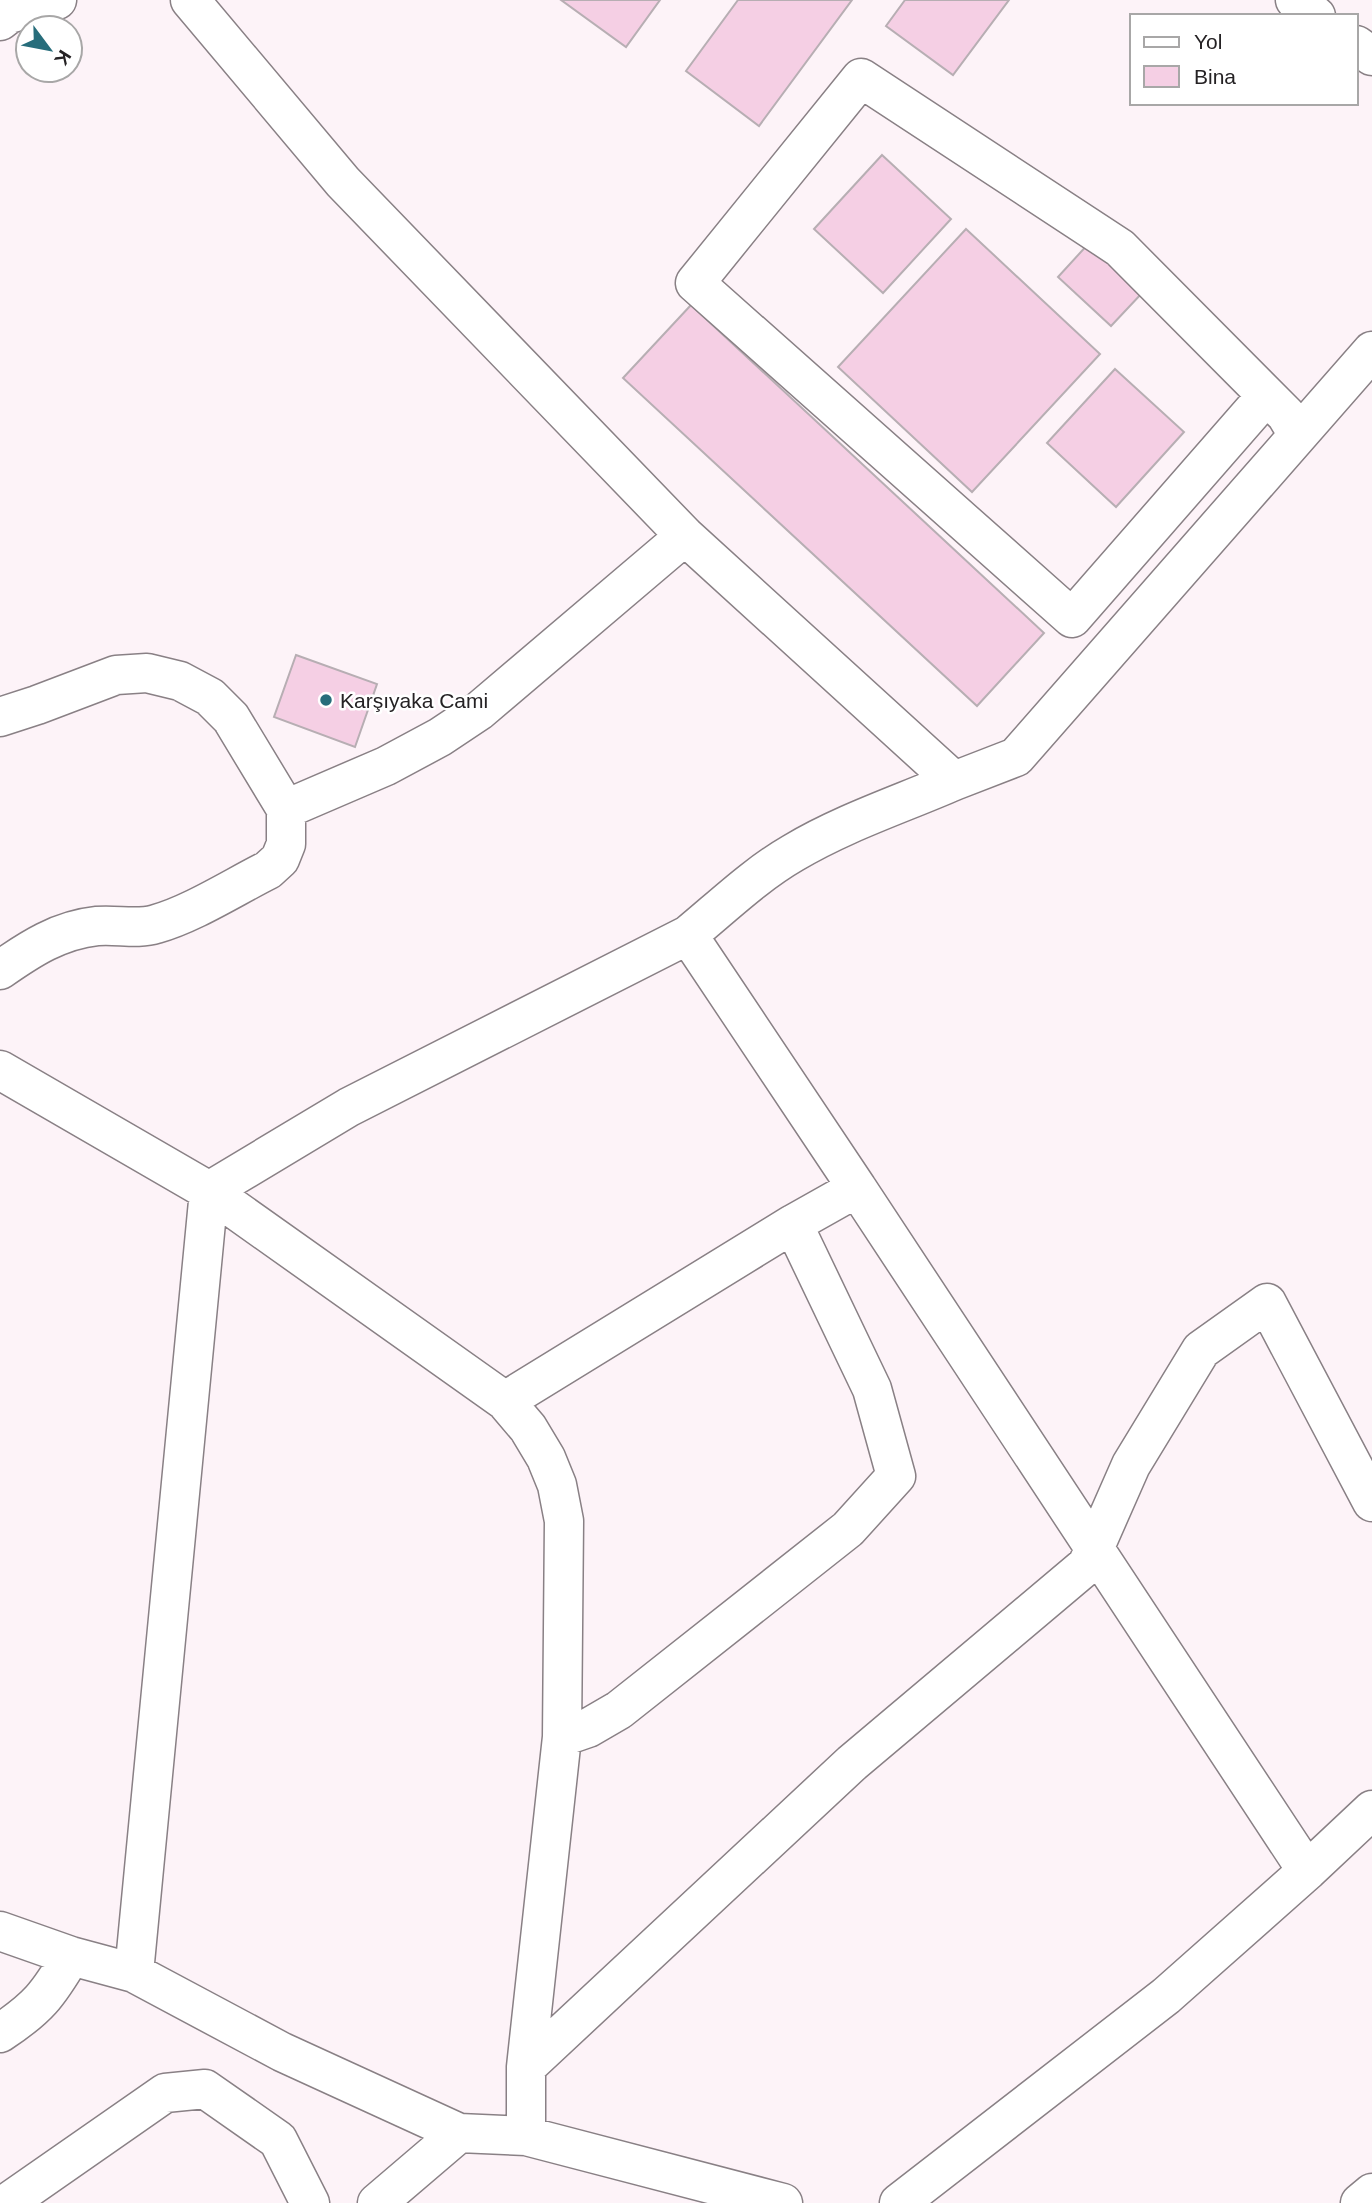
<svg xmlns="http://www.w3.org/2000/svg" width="1372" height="2203" font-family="Helvetica,sans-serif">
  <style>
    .building { fill: #f5cfe4; stroke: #b7aeb3; stroke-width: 2 }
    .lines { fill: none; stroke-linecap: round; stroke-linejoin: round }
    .minor-casing { stroke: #898085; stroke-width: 41 }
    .minor { stroke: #fff; stroke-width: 38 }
    .poi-dot { fill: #276d7b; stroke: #fff; stroke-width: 2.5 }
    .labels { text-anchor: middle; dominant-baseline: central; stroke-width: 5; stroke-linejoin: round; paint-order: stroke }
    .poi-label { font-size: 21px; fill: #252224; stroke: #fff; text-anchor: start }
  </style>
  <rect width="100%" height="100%" fill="#fdf3f8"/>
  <path class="building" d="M561 0H660L626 47Z
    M738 0H852L759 126 686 71Z
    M905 0H1009L953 75 886 26Z
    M882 155 951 219 883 293 814 229Z
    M966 229 1100 354 972 492 838 367Z
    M1090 242 1143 292 1111 326 1058 277Z
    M691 305 1044 633 977 706 623 378Z
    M1115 369 1184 432 1116 507 1047 443Z
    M296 655 377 684 355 747 274 717Z"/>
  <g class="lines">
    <g class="minor-casing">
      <path id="minor" d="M190 0 343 182 685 536 954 781C901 804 843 823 793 853 755 875 722 907 688 935
        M1295 0 1316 16
        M0 21 9 14 57 0
        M1356 45 1372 56
        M1266 396 1072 618 695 283 861 78 1120 248 1286 415 1298 435
        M0 717 37 705 116 675 147 673 180 681 210 697 231 718 286 809V844L280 859 268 870C234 887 192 914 156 924 137 930 117 924 97 926 59 930 30 949 0 970
        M954 781 1016 757 1372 351
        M286 809 386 766 440 737 479 711 685 536
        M0 1070 209 1191 505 1401 528 1428 546 1458 557 1485 564 1521 562 1737 526 2067V2136
        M857 1188 1307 1871
        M562 1737 588 1728 619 1710 848 1529 896 1476 872 1389 793 1224
        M0 1931 71 1956 134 1973 282 2052 459 2133 526 2136 783 2203
        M134 1973 209 1191 349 1107 688 935 857 1188 793 1224 505 1401
        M0 2033C38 2008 48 1995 71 1956
        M526 2067 852 1763 1087 1565 1131 1465 1201 1350 1267 1303 1372 1502
        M7 2203 165 2093 205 2089 278 2140 310 2203
        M377 2203 459 2133
        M899 2203 1166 1996 1307 1871 1372 1810
        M1360 2203 1372 2193"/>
    </g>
    <use href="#minor" class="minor"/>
  </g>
  <circle class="poi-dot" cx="326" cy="700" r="7"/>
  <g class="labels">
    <g class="poi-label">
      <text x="340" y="700">Karşıyaka Cami</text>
    </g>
  </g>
  <rect x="1130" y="14" width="228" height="91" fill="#ffffff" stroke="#a8a7a7" stroke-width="2"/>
  <rect x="1144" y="37" width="35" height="10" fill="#ffffff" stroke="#a8a7a7" stroke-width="2"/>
  <text x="1194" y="49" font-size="21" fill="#252224">Yol</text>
  <rect x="1144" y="66" width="35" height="21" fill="#f5cfe4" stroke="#a8a7a7" stroke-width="2"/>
  <text x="1194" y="84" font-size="21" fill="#252224">Bina</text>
  <g transform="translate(49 49) rotate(122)"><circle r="33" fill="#ffffff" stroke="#a8a7a7" stroke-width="2"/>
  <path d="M0-5L12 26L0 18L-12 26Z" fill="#276d7b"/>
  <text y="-10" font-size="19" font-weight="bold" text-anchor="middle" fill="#252224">K</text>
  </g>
</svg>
